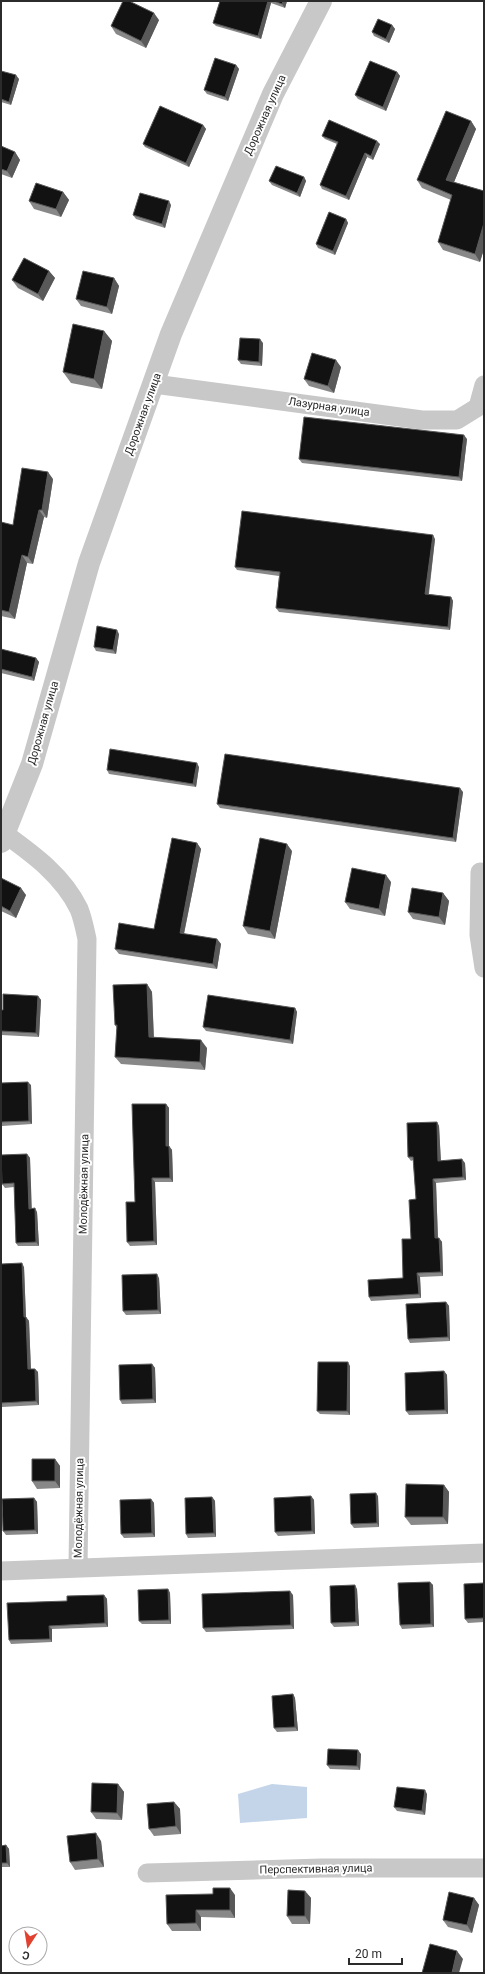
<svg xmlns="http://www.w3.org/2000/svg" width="485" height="1974" font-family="Roboto,sans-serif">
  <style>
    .water { fill: #c4d5e9 }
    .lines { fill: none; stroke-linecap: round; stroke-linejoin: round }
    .minor { stroke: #c8c8c8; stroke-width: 19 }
    .tertiary { stroke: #c8c8c8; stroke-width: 22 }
    .wall { fill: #888 }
    .shaded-wall { fill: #595959 }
    .building { fill: #121212; stroke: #595959 }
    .labels { text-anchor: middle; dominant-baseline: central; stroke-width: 4; stroke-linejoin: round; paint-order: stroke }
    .street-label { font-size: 11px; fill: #2b2b2b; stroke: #fff }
  </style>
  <rect width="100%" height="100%" fill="#fff"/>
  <path class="water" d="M272 1784 307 1787V1818L240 1823 238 1794Z"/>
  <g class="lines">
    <path class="minor" d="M154 384 422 420H457L478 407 484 385
      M5 834C34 855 63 876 79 909 83 919 85 930 87 939L78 1567
      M480 872 479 935 484 968
      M1 1571 484 1553
      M147 1873 322 1868H484"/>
    <path class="tertiary" d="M1 842 32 764 89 563 171 334 273 94 321 1"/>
  </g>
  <path class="wall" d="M220 1H287L285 8 271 3 261 39 216 26 213 23Z
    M159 20 146 48 116 34 111 26Z
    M392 25 395 29 389 43 374 36 372 32Z
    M236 65 239 69 228 101 207 94 204 90Z
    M1 71 19 79 11 105 1 102Z
    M397 72 400 76 386 111 358 99 355 95Z
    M471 121 476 129 454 182 484 191V249L480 262 443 250 438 242 451 200 422 188 417 180Z
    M203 125 206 129 189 167 145 147 143 144Z
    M322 136 380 144 373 160 367 157 349 200 322 189 320 185 337 144 325 139Z
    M1 146 15 152 20 160 12 178 1 174Z
    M304 177 306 181 300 197 272 185 269 181Z
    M63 192 69 200 61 217 34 209 29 201Z
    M171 205 165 228 136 219 133 215Z
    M346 219 348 223 335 255 318 248 316 244Z
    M49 271 55 278 43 301 18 288 12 280Z
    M114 278 119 286 112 314 81 306 76 299Z
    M104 331 112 341 102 389 71 383 63 372Z
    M263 343 262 366 241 364 238 360Z
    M341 367 334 393 309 386 304 379Z
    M467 439 462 481 302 463 299 459Z
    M53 479 47 518 44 517 33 564 27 563 15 619 1 616V522L13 525Z
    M435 539 429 594 451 597 453 601 450 630 279 612 276 608 279 576 237 570 235 567Z
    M119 634 116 654 96 651 94 647Z
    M1 649 36 658 39 662 34 681 1 673Z
    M199 767 196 787 109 774 107 770Z
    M463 792 456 842 220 808 217 804Z
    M197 843 201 849 184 934 217 939 221 944 217 969 119 954 115 949 154 929Z
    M292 851 275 939 248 934 243 926Z
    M1 878 26 895 16 918 1 911Z
    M391 882 385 916 350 909 345 902Z
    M443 893 449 901 445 925 413 919 408 912Z
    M147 984 152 992 154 1037 207 1048 205 1070 121 1064 115 1057 117 1028 115 1025Z
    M38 996 41 1000 39 1037 1 1035V1010H3Z
    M295 1008 297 1012 293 1044 206 1031 203 1027Z
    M1 1083 31 1085 32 1124 2 1126 1 1124Z
    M166 1104 169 1108V1146L172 1150 173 1182H155L157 1245 130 1246 127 1242 135 1202Z
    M437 1122 439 1126 441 1161 465 1163 466 1180 436 1183 438 1238H439L442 1242 443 1276 420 1277 421 1298 371 1301 369 1297 403 1278 411 1239 416 1199 413 1160 411 1161 408 1157Z
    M27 1154 30 1158 31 1209 37 1212 39 1246H18L16 1243 14 1187 5 1188 2 1184Z
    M1 1264 24 1267 26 1317 29 1321 31 1369H35L38 1372 39 1405 2 1407 1 1405Z
    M159 1278 161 1314 126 1315 123 1311Z
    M446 1302 449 1306 450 1341 410 1343 408 1339Z
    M152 1364 155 1368 156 1403 122 1404 120 1400Z
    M350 1366V1415L320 1414 317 1411Z
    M444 1371 447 1375 448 1414 409 1415 406 1411Z
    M55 1459 60 1466V1488L37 1489 32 1481Z
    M444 1485 449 1492 448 1524 411 1525 405 1517Z
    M311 1496 314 1500 315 1534 278 1536 275 1532Z
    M378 1496 379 1527 354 1528 351 1524Z
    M212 1497 215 1501 216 1537 188 1538 186 1534Z
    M34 1498 37 1502 38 1534 6 1535 3 1531Z
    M151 1499 154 1503 155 1537 124 1538 121 1534Z
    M430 1582 433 1585 434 1627 402 1629 400 1625Z
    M484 1583V1622L468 1623 465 1619Z
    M168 1589 170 1593 171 1624H142L139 1621Z
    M357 1589 359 1626 334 1627 331 1623Z
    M104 1595 107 1599 108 1627 52 1629V1642L11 1644 9 1640 67 1601Z
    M293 1595 294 1629 206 1632 203 1628Z
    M293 1694 295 1698 298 1731 277 1732 274 1728Z
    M361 1754 360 1770 330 1769 327 1765Z
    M118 1784 124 1792 122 1820 96 1819 91 1812Z
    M427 1794 425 1815 397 1811 394 1807Z
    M174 1802 180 1809 181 1834 154 1836 149 1829Z
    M101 1841 104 1867 75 1870 70 1862Z
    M6 1845 9 1849 10 1867H1V1846Z
    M305 1891 311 1898 310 1924H292L287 1916Z
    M166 1895H235V1918L201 1917V1931H172L167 1924Z
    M474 1898 479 1905 472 1933 448 1927 443 1920Z"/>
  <path class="shaded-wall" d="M268 1H270L271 3 261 39 258 36Z
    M283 1H287L285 8 282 4Z
    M154 13 159 20 146 48 141 41Z
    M392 25 395 29 389 43 386 39Z
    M236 65 239 69 228 101 225 97Z
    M397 72 400 76 386 111 383 107Z
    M16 75 19 79 11 105 9 102Z
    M471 121 476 129 452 187 446 180Z
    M203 125 206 129 189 167 186 163Z
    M377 141 380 144 373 160 371 156Z
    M15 152 20 160 12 178 7 171Z
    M365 153 367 157 349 200 346 196Z
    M304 177 306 181 300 197 297 193Z
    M63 192 69 200 61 217 56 209Z
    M169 201 171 205 165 228 162 224Z
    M346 219 348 223 335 255 333 251Z
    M484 223V249L480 262 475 254Z
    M49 271 55 278 43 301 38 294Z
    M114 278 119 286 112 314 107 307Z
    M104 331 112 341 102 389 94 379Z
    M260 339 263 343 262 366 259 362Z
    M336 360 341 367 334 393 328 386Z
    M464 435 467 439 462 481 459 477Z
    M48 472 53 479 47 518 42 510Z
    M39 510 44 517 33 564 28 557Z
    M433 535 435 539 428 598 425 594Z
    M22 555 27 563 15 619 9 612Z
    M451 597 453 601 450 630 448 627Z
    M117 630 119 634 116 654 113 650Z
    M36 658 39 662 34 681 32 677Z
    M197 763 199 767 196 787 193 784Z
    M460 788 463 792 456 842 453 838Z
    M197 843 201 849 183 938 180 933Z
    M287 844 292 851 275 939 270 931Z
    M386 875 391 882 385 916 379 909Z
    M21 888 26 895 16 918 10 911Z
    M443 893 449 901 445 925 439 917Z
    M217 939 221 944 217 969 213 964Z
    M147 984 152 992 154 1045 149 1037Z
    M38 996 41 1000 39 1037 36 1033Z
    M295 1008 297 1012 293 1044 290 1040Z
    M201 1040 207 1048 205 1070 200 1062Z
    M28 1082 31 1085 32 1124 29 1121Z
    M166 1104 169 1108V1150L166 1146Z
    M437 1122 439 1126 441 1165 438 1161Z
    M169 1146 172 1150 173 1182 170 1178Z
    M27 1154 30 1158 32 1213 29 1209Z
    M462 1159 465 1163 466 1180 463 1177Z
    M152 1178 155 1182 157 1245 154 1241Z
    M433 1179 436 1183 438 1242 435 1238Z
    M35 1208 37 1212 39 1246 36 1242Z
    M439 1238 442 1242 443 1276 441 1272Z
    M22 1263 24 1267 26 1319V1317L29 1321 31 1373 28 1369 24 1317Z
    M417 1273 420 1277 421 1298 419 1294Z
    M157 1274 159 1278 161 1314 158 1310Z
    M446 1302 449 1306 450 1341 448 1337Z
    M348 1362 350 1366V1415L347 1411Z
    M152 1364 155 1368 156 1403 153 1399Z
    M35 1369 38 1372 39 1405 36 1401Z
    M444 1371 447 1375 448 1414 445 1410Z
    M55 1459 60 1466V1488L55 1481Z
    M444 1485 449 1492 448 1524 443 1517Z
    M376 1493 378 1496 379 1527 377 1523Z
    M311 1496 314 1500 315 1534 312 1531Z
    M212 1497 215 1501 216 1537 214 1533Z
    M34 1498 37 1502 38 1534 35 1530Z
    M151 1499 154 1503 155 1537 152 1533Z
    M430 1582 433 1585 434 1627 431 1624Z
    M355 1585 357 1589 359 1626 356 1622Z
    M168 1589 170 1593 171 1624 169 1620Z
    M290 1591 293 1595 294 1629 291 1625Z
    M104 1595 107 1599 108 1627 105 1623Z
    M49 1626 52 1629V1642L50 1639Z
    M293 1694 295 1698 298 1731 295 1727Z
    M358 1750 361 1754 360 1770 357 1766Z
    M118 1784 124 1792 122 1820 117 1813Z
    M425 1790 427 1794 425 1815 422 1811Z
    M174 1802 180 1809 181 1834 176 1826Z
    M96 1833 101 1841 104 1867 98 1859Z
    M6 1845 9 1849 10 1867 7 1863Z
    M230 1888 235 1895V1918L230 1910Z
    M305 1891 311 1898 310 1924 305 1916Z
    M474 1898 479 1905 472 1933 467 1925Z
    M196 1910 201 1917V1931L196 1923Z
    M457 1951 463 1959 459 1973H452Z"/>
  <path class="building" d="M123 1H129L154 13 141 41 111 26Z
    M220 1H268L258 36 213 23Z
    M274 1H283L282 4Z
    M378 19 392 25 386 39 372 32Z
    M215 58 236 65 225 97 204 90Z
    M370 61 397 72 383 107 355 95Z
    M1 71 16 75 9 102 1 99Z
    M160 106 203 125 186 163 143 144Z
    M446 111 471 121 446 180 484 191V223L475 254 438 242 452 195 417 180Z
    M329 120 377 141 371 156 365 153 346 196 320 185 338 142 322 136Z
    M1 146 15 152 7 171 1 169Z
    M276 166 304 177 297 193 269 181Z
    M36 183 63 192 56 209 29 201Z
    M140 193 169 201 162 224 133 215Z
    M329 212 346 219 333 251 316 244Z
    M24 258 49 271 38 294 12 280Z
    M83 271 114 278 107 307 76 299Z
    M73 324 104 331 94 379 63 372Z
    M240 338 260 339 259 362 238 360Z
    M312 353 336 360 328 386 304 379Z
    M304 417 464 435 459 477 299 459Z
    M22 468 48 472 42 510H39L28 557 22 555 9 612 1 610V522L13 525Z
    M242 511 433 535 425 594 451 597 448 627 276 608 280 572 235 567Z
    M97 626 117 630 113 650 94 647Z
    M1 649 36 658 32 677 1 669Z
    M110 749 197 763 193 784 107 770Z
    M225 754 460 788 453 838 217 804Z
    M172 838 197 843 180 933 217 939 213 964 115 949 119 923 154 929Z
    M260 838 287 844 270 931 243 926Z
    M352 868 386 875 379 909 345 902Z
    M1 878 21 888 10 911 1 906Z
    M412 888 443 893 439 917 408 912Z
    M147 984 149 1037 201 1040 200 1062 115 1057 117 1025H115L113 985Z
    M3 994 38 996 36 1033 1 1031V1010H3Z
    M208 995 295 1008 290 1040 203 1027Z
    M28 1082 29 1121 1 1122V1083Z
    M132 1104H166V1146H169L170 1178H152L154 1241 127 1242 126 1202H135Z
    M437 1122 438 1161 462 1159 463 1177 433 1179 435 1238H439L441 1272 417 1273 419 1294 369 1297 368 1280 403 1278 402 1239H411L409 1200 416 1199 413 1157H408L407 1123Z
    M27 1154 29 1209 35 1208 36 1242 16 1243 14 1183 2 1184 1 1155Z
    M22 1263 24 1317H26L28 1369H35L36 1401 1 1403V1264Z
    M157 1274 158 1310 123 1311 122 1275Z
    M446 1302 448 1337 408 1339 406 1304Z
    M318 1362H348L347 1411H317Z
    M152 1364 153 1399 120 1400 119 1365Z
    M444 1371 445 1410 406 1411 405 1373Z
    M32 1459H55V1481H32Z
    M406 1484 444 1485 443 1517H405Z
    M376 1493 377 1523 351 1524 350 1494Z
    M311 1496 312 1531 275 1532 274 1498Z
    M212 1497 214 1533 186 1534 185 1498Z
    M34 1498 35 1530 3 1531 2 1499Z
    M151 1499 152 1533 121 1534 120 1500Z
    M430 1582 431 1624 400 1625 398 1583Z
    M484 1583V1618L465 1619 464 1584Z
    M355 1585 356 1622 331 1623 330 1586Z
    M168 1589 169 1620 139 1621 138 1590Z
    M290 1591 291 1625 203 1628 202 1594Z
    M104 1595 105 1623 49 1626 50 1639 9 1640 7 1603 67 1601V1596Z
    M293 1694 295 1727 274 1728 272 1696Z
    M328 1749 358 1750 357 1766 327 1765Z
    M92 1783 118 1784 117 1813 91 1812Z
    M397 1787 425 1790 422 1811 394 1807Z
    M174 1802 176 1826 149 1829 147 1804Z
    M96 1833 98 1859 70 1862 67 1836Z
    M6 1845 7 1863H1V1846Z
    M213 1888H230V1910H196V1923L167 1924 166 1895 213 1894Z
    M288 1890 305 1891V1916H287Z
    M449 1892 474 1898 467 1925 443 1920Z
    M430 1944 457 1951 452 1973H422Z"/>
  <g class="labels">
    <g class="street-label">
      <text transform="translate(265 115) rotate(-66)">Дорожная улица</text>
      <text transform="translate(329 407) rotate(8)">Лазурная улица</text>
      <text transform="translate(143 414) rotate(-70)">Дорожная улица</text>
      <text transform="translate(43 723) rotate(-74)">Дорожная улица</text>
      <text transform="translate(84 1184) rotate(-89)">Молодёжная улица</text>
      <text transform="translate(79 1508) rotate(-89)">Молодёжная улица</text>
      <text transform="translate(316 1869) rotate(-1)">Перспективная улица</text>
    </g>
  </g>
  <rect width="485" height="1974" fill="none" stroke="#2b2b2b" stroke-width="4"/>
  <g transform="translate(28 1946) rotate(192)"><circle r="19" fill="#ffffff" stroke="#aaaaaa"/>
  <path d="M0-3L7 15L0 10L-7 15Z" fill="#e1412f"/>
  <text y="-6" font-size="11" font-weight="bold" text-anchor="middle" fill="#2b2b2b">С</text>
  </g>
  <path d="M349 1958v6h53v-6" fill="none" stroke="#2b2b2b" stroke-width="2"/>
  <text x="355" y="1958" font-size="12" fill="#2b2b2b" stroke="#ffffff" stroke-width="3" paint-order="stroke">20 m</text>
</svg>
